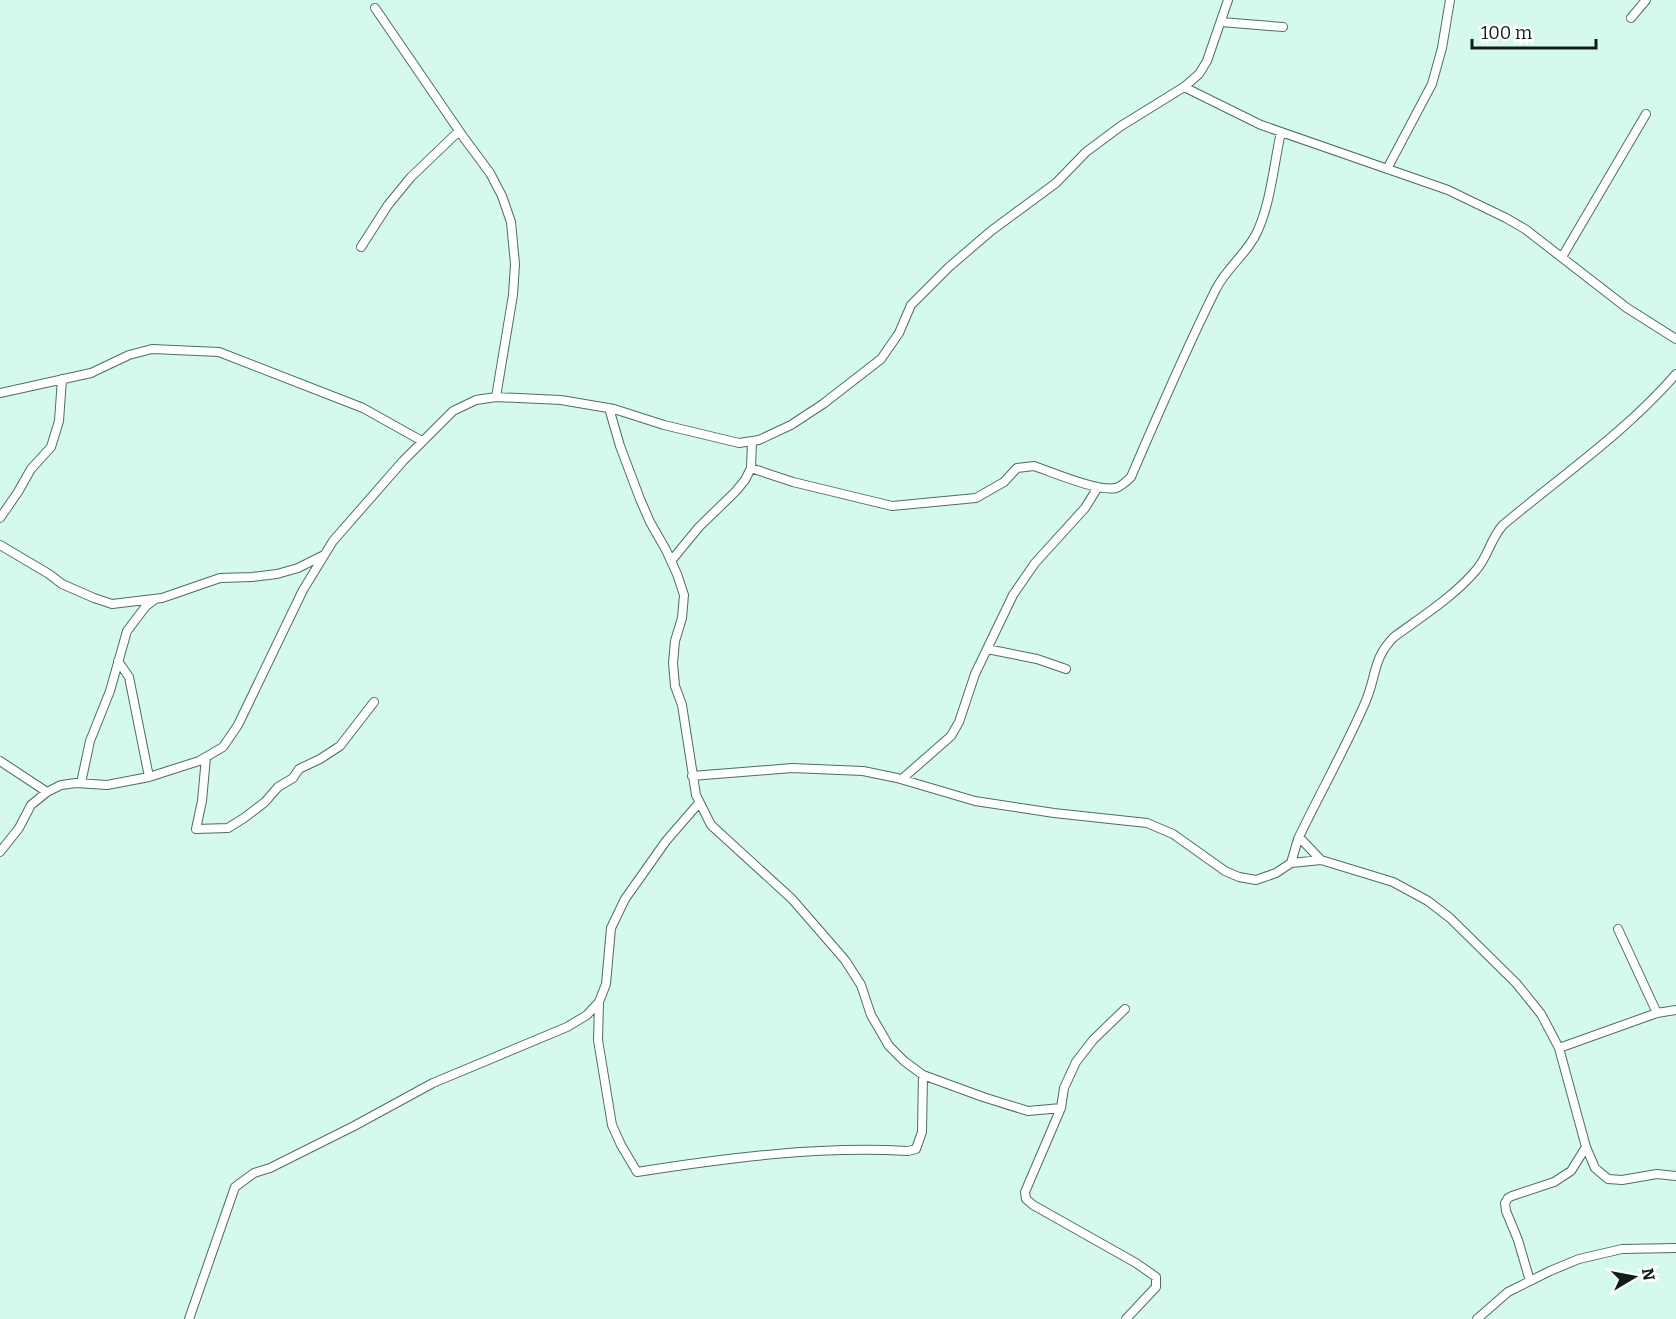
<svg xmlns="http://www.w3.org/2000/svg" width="1676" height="1319" font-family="Bitter,serif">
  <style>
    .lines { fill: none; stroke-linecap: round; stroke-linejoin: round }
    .minor-casing { stroke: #4e6d65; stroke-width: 10 }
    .minor { stroke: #fff; stroke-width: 8 }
  </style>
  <rect width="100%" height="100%" fill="#d5f8ef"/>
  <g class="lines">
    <g class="minor-casing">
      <path id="minor" d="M375 8 464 138 490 173 502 196 511 222 515 264 513 295 496 397
        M1631 18 1646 0
        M1221 22 1283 27
        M1184 87 1261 125 1448 190 1506 218 1525 229 1627 308 1676 339
        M1387 169 1432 84 1442 48 1450 0
        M361 247 388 205 411 177 459 131
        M1562 257 1646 114
        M0 393 91 373 129 355 152 349 219 352 363 408 422 441
        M609 408 620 446 640 499 650 522 666 550 677 574 684 595 682 618 675 641 673 663 675 686 682 705 696 795 711 825 792 899 845 960 861 985 871 1015 889 1046 904 1061 923 1075 983 1097 1028 1111 1061 1108
        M751 468 793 482 892 506 976 498 1004 482 1017 468 1034 466C1052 472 1098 492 1116 488 1122 486 1126 482 1131 477 1158 414 1185 351 1216 289 1227 267 1249 252 1258 230 1271 201 1274 163 1281 132
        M0 518 18 492 31 469 51 447 59 421 62 379
        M0 545 49 574 62 584 94 598 112 604 162 598 220 578 252 577 277 574 298 568 324 555
        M671 561 699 527 736 491 745 480 751 468 752 441
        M987 649 1037 659 1066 669
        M118 661 129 677 149 777
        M206 757 202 801 196 829 228 828 244 818 265 802 278 787 293 778 299 769 320 759 340 746 374 702
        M0 761 47 792
        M692 776 792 768 863 771 897 778 975 801 1054 813 1147 823 1173 834 1225 871 1239 877 1256 880 1276 873 1291 863 1321 860 1393 882 1428 901 1450 918 1516 983 1541 1014 1559 1048 1586 1147 1595 1168 1608 1179 1622 1180 1657 1174 1676 1176
        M902 779 951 736 959 722 975 674 1013 595 1035 563 1085 508 1098 487
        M81 783 90 741 110 691 127 631 146 606 154 600
        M1299 837 1321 860
        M0 852 19 828 31 805 47 792 61 785 76 783 107 785 149 777 199 761 223 747 238 725 303 590 333 541 403 461 453 411 476 400 496 397 561 400 614 409 664 425 739 443 759 440 791 425 823 404 881 359 899 333 911 305 949 267 991 231 1056 183 1086 152 1121 126 1184 87 1199 74 1207 61 1228 0
        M1291 863 1298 839C1320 793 1345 749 1365 703 1377 676 1372 659 1394 637 1421 617 1456 595 1477 569 1488 556 1491 538 1503 525 1561 476 1626 432 1676 374
        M1618 929 1657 1013
        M599 1003 598 1040 612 1125 621 1145 637 1172C726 1158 817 1146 908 1151L916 1149 922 1132 923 1075
        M1125 1009 1093 1040 1076 1062 1064 1088 1061 1108 1025 1192 1026 1199 1033 1205 1136 1263 1156 1277V1287L1126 1319
        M1559 1048 1657 1013 1676 1010
        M1530 1281 1518 1240 1506 1211 1505 1203 1508 1198 1512 1196 1554 1182 1571 1171 1586 1147
        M189 1319 235 1187 254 1173 270 1168 354 1126 433 1083 567 1027 587 1015 599 1002 606 984 611 928 625 899 666 841 699 803
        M1477 1319 1508 1292 1550 1271 1579 1259 1622 1249 1676 1248"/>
    </g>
    <use href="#minor" class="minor"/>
  </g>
  <g transform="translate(1634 1277) rotate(80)" stroke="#ffffff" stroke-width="4.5" paint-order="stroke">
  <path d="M0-4.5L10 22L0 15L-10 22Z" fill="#101d1a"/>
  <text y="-9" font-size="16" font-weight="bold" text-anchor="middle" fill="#101d1a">N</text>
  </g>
  <path d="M1472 39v9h124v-9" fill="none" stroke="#101d1a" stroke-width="3"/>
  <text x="1481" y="39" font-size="18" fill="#101d1a" stroke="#ffffff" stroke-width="4.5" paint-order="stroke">100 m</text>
</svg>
